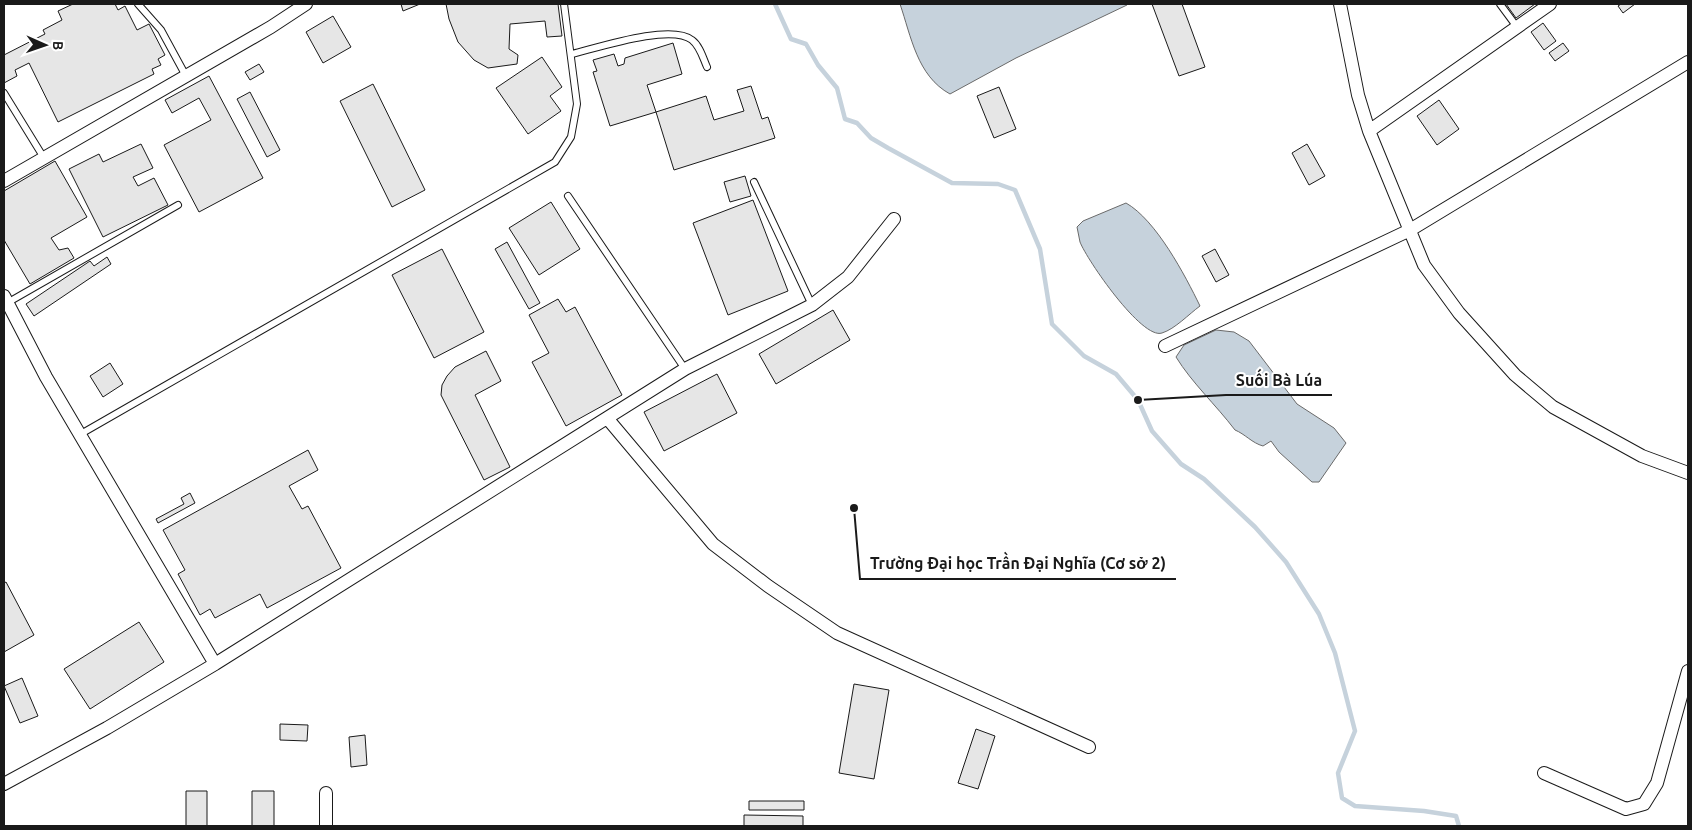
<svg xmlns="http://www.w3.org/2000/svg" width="1692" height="830" font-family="Ubuntu,sans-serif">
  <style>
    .water { fill: #c6d2dc; stroke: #6a6a6a }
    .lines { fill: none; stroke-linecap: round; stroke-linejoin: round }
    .stream { stroke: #c6d2dc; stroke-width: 4.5 }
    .building { fill: #e6e6e6; stroke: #1a1a1a }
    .lane-casing { stroke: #1a1a1a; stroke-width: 8 }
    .street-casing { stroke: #1a1a1a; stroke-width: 14 }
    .lane { stroke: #fff; stroke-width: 6 }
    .street { stroke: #fff; stroke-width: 12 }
    .leader { fill: none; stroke: #1a1a1a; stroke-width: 2 }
    .callout-dot { fill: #1a1a1a; stroke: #fff; stroke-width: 2 }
    .callout-label { font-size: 16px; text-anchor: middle; font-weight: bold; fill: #1a1a1a; stroke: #fff; stroke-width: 4; stroke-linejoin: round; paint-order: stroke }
  </style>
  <rect width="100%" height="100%" fill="#fff"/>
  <path class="water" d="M900 4H1127V5L1016 58 950 94C917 76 911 36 900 4Z
    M1126 203C1156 220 1185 275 1200 306 1189 314 1175 329 1162 333 1142 340 1087 260 1080 242 1079 237 1078 232 1077 227L1083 221Z
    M1216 330 1234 332 1249 341 1297 404 1334 428 1346 443 1319 482H1312L1279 452 1271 441 1263 446C1252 443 1245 434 1235 430 1216 405 1192 383 1176 357L1184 345Z"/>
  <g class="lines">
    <path class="stream" d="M775 4 791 39 806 44 818 65 837 88 845 119 857 123 871 138 888 148 952 183 998 184 1015 190 1040 249 1052 324 1084 356 1116 374 1138 400 1152 431 1181 464 1204 479 1255 527 1286 562 1319 614 1335 653 1355 731 1338 773 1342 798 1355 806 1424 811 1456 816 1459 826"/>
  </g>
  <path class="building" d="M73 4H115L118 10 125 6 137 30 149 24 165 55 158 59 161 65 152 69 154 74 58 122 29 63 15 70 17 76 4 83V55L45 34 43 30 62 20 58 11Z
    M401 4H420L403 11Z
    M446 4H558L562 36 547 37 545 21 510 24 509 49 518 55 517 64 488 68 474 60 458 42 449 19Z
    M1152 4H1182L1205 67 1179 76Z
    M1506 4H1535L1516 18Z
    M1621 4H1635L1623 13 1618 6Z
    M333 16 351 47 323 63 306 32Z
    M1543 23 1556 41 1544 50 1531 32Z
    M673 43 682 74 647 85 656 112 610 126 593 72 597 71 593 60 614 54 618 66 624 64 625 58Z
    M1563 43 1569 51 1555 61 1549 53Z
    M542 57 562 87 550 96 561 111 528 134 496 88Z
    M259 64 264 72 250 80 245 72Z
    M209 76 263 178 199 212 164 145 211 120 199 98 172 113 165 100Z
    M373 84 425 190 392 207 340 101Z
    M751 86 762 119 768 117 775 138 674 170 656 112 706 96 714 120 744 111 737 90Z
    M999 87 1016 129 994 138 977 96Z
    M250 92 280 150 267 157 237 99Z
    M1439 100 1459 129 1437 145 1417 116Z
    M141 144 153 168 133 177 138 186 154 178 168 205 103 237 69 169 99 154 103 162Z
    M1307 144 1325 176 1309 185 1292 153Z
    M55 161 87 217 51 238 59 250 68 248 74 258 30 284 4 240V191Z
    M745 176 751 196 730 202 724 182Z
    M753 200 788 291 728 315 693 223Z
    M551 202 580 249 539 275 509 228Z
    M507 242 540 303 529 309 495 249Z
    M442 249 484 332 434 358 392 275Z
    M1215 249 1229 275 1216 282 1202 256Z
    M107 257 111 264 34 316 26 304 90 261 94 266Z
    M558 299 566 312 575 307 622 395 566 426 532 362 549 353 529 315Z
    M833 310 850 340 776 384 759 354Z
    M486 351 501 381 475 395 510 467 484 480 441 395 442 385 447 376 455 367Z
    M110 363 123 384 103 397 90 376Z
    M717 374 737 413 664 451 644 412Z
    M308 450 318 470 289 486 302 509 308 506 341 568 267 608 260 594 215 618 210 609 200 615 178 574 185 570 163 530Z
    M190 493 195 503 158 523 156 519 184 504 181 498Z
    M6 582 34 635 4 652V583Z
    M139 622 164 662 90 709 64 669Z
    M22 678 38 716 20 723 4 686Z
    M854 684 889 690 874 779 839 773Z
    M280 724 308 725 307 741 280 740Z
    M976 729 995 736 978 789 958 783Z
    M365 735 367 765 351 767 349 737Z
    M186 791H207V826H186Z
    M252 791H274V826H252Z
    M749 801H804V810H749Z
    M744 815 803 816V826H744Z"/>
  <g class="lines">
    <g class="lane-casing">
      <path id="lane" d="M138 4 161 30 186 76
        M1500 4 1517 27
        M572 54C597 48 671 23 692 40 700 46 703 58 707 67
        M4 93 44 158
        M754 182 812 305
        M568 196 685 369
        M7 303 178 205
        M79 435 555 162 571 137 577 104 564 4"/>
    </g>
    <g class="street-casing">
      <path id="street" d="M1340 4 1358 95 1369 131 1424 265 1459 313 1515 375 1553 407 1642 456 1688 473
        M1369 131 1550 4
        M4 181 271 27 306 4
        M4 296 46 377 215 664
        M1165 346 1410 230 1688 62
        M607 418 713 544 768 586 837 633 1089 747
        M1544 773 1626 809 1644 804 1657 783 1688 671
        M4 784 107 728 215 664 685 369 812 305 848 277 894 219
        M326 793V826"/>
    </g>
    <use href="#lane" class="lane"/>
    <use href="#street" class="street"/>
  </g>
  <path class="leader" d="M1138 400L1226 395H1332M854 508L860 579H1176"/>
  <g class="callout-dot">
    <circle cx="1138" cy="400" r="5"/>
    <circle cx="854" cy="508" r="5"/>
  </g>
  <g class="callout-label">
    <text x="1279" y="386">Suối Bà Lúa</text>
    <text x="1018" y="569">Trường Đại học Trần Đại Nghĩa (Cơ sở 2)</text>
  </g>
  <rect width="1692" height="830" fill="none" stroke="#1a1a1a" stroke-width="10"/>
  <g transform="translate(45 45) rotate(92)" stroke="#ffffff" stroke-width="4" paint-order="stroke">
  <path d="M0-4L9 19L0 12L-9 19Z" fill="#1a1a1a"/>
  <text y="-8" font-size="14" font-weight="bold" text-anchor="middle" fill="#1a1a1a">B</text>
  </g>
</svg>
